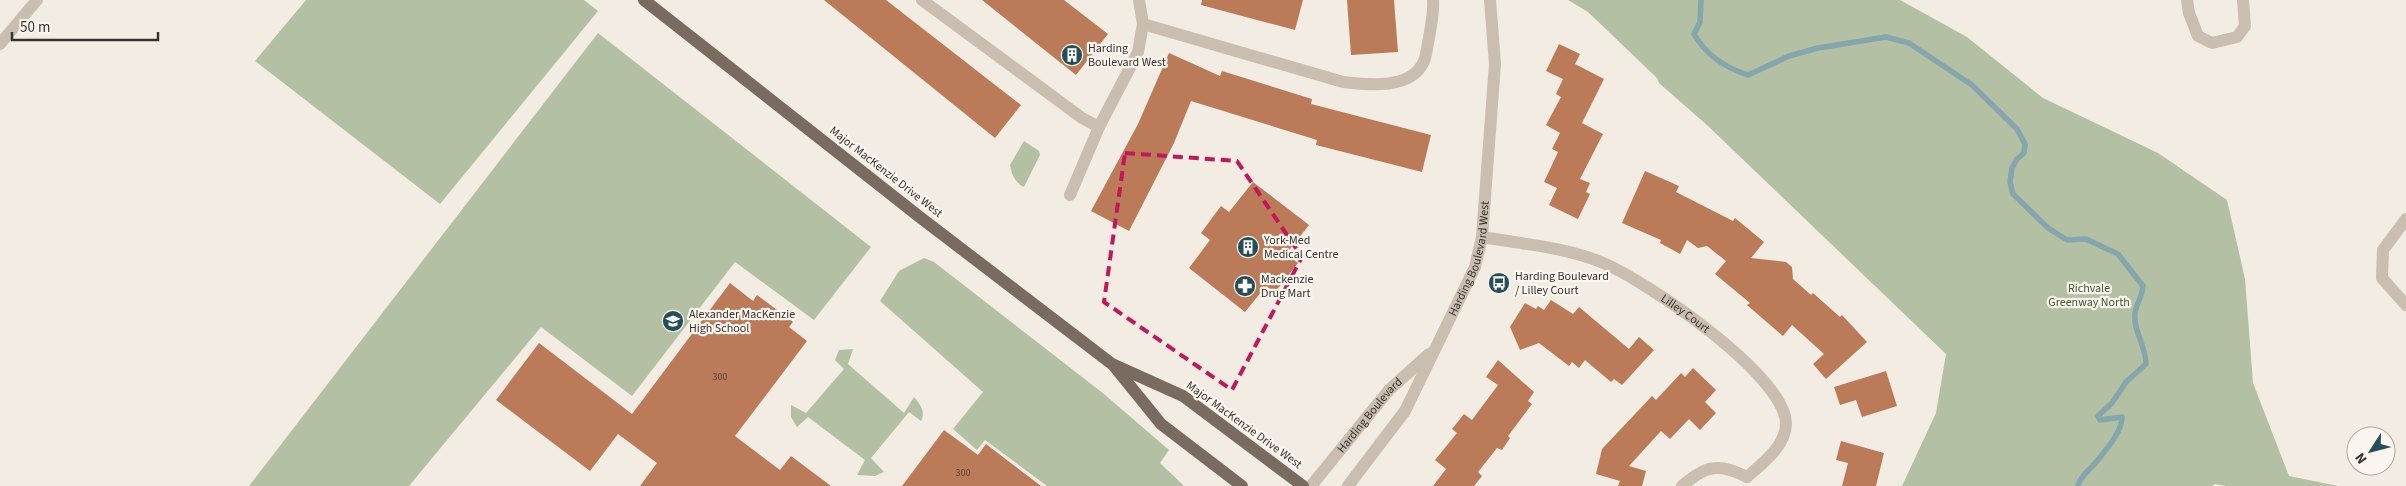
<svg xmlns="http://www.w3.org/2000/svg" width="2406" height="486" font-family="'Source Sans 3',sans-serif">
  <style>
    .green { fill: #b3c0a3 }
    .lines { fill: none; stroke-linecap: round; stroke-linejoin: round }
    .stream { stroke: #84a6ac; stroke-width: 5.5 }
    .building { fill: #bb7a58 }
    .minor { stroke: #c9beaf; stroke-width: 12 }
    .major { stroke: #796b5f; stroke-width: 12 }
    .marked { fill: none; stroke: #c2185b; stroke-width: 4; stroke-dasharray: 10 6; stroke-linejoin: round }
    .labels { text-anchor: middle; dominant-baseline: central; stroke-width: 4.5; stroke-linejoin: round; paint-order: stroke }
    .number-label { font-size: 10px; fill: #5a4437 }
    .poi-label { font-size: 12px; fill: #39322c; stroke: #faf6ef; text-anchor: start }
    .street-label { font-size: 12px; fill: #39322c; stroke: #faf6ef }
    .park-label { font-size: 12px; fill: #455532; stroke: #faf6ef }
  </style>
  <rect width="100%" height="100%" fill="#f2ece3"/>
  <path class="green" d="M306 0H584L598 11 440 204 255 61Z
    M1568 0H1900L1967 37 2043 98 2158 153 2227 200 2245 279 2253 383 2289 476 2338 486H2226L2215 484 2212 486H1902L1936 413 1946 354 1708 126 1659 83 1657 78 1588 12Z
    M598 33 871 247 814 320 735 262 632 396 541 327 409 486H249Z
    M1024 141 1039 151 1040 155 1024 187C1015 183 1012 175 1010 165Z
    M924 258 934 262 1104 394 1169 450 1160 463 1184 486H1047L985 440 977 450 953 429 983 392 880 301 899 271Z
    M853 349 848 364 904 413 914 397C920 404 926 412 921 421L909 412 871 458 884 472 875 476 857 475 865 460 808 417 797 427 791 417V405L806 413 844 369 835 360 839 350Z"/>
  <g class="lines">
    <path class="stream" d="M1701 0 1700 22 1694 34C1706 55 1726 68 1748 75L1789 56 1818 48 1886 37 1909 43 1972 85 2017 129 2025 144 2024 153 2017 159 2012 168 2010 182 2013 194 2048 228 2067 240 2086 239 2118 254 2143 286C2142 298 2136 304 2135 313 2133 331 2146 346 2146 364L2126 382 2112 403 2098 416 2100 420 2122 417C2122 432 2106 450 2097 461 2091 469 2080 476 2078 486"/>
  </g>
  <path class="building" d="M824 0H886L1021 105 995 138Z
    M982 0H1064L1108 34 1076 75Z
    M1202 0H1303L1295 30 1201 5Z
    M1347 0H1394L1398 52 1351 55Z
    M1559 44 1580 54 1575 64 1604 79 1582 123 1603 134 1580 179 1590 183 1586 192 1590 194 1578 219 1549 205 1557 188 1544 182 1558 152 1552 149 1560 133 1546 125 1561 97 1556 94 1563 79 1546 71Z
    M1169 53 1220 76 1222 71 1312 99 1311 104 1431 135 1422 172 1316 145 1317 140 1191 101 1174 143 1129 231 1091 211 1138 124Z
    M1645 171 1679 186 1676 192 1733 221 1735 218 1764 242 1751 258 1786 262 1792 267 1793 279 1811 295 1813 293 1840 317 1842 315 1867 342 1826 379 1813 364 1824 354 1792 325 1783 336 1747 305 1750 303 1715 274 1726 261 1707 246 1698 248 1687 240 1680 254 1660 243 1661 240 1622 223Z
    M1253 182 1309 225 1286 254 1298 263 1275 292 1266 286 1245 312 1189 268 1210 240 1201 233 1221 206 1229 212Z
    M730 283 753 301 757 295 793 322 789 327 807 341 735 436 780 470 791 456 831 486H640L657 463 618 434 590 471 496 400 539 343 632 414Z
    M1551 300 1573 314 1579 307 1629 349 1639 337 1654 350 1622 385 1614 379 1611 382 1585 360 1579 368 1572 362 1569 366 1539 343 1520 350 1510 327 1525 303 1536 309 1538 306 1544 310Z
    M1498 360 1534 392 1528 401 1532 404 1508 436 1510 438 1502 450 1497 448 1478 472 1482 476 1474 486H1433L1446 469 1435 460 1457 433 1452 429 1464 414 1472 420 1498 385 1486 377Z
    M1693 368 1716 390 1705 402 1716 413 1700 430 1689 419 1670 439 1661 431 1629 466 1646 471 1642 486H1618L1620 481 1596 474 1602 449 1652 396 1656 400 1681 373 1685 377Z
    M1886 371 1897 406 1862 417 1856 400 1840 405 1834 387Z
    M944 430 978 455 986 444 1041 486H902Z
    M1841 441 1884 453 1876 486H1842L1848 463 1836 460Z"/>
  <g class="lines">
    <g class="minor">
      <path d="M922 0 1082 118 1099 127"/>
      <path d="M2187 0 2189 13 2198 36 2212 43 2237 37 2245 26 2243 0"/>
      <path d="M1143 24 1343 82C1368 85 1412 90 1424 61 1427 54 1427 45 1429 38 1431 25 1434 13 1433 0"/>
      <path d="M0 44 37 0"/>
      <path d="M1070 195 1099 127 1138 52 1143 24 1139 0"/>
      <path d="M2406 219 2383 250 2382 278 2406 305"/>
      <path id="s1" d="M1482 237C1522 244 1564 247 1601 262 1645 280 1784 374 1786 423 1786 446 1763 463 1747 477"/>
      <path id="s2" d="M1311 486 1389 390 1429 354"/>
      <path id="s3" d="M1348 486 1405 411 1475 267 1482 237 1495 64 1490 0"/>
      <path d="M1682 486C1705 466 1718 462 1747 477"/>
    </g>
    <path class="major" d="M644 0 921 218 1112 364 1183 396 1303 486
      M1114 366 1161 424 1242 486"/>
  </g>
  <path class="marked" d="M1125 153 1237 161 1302 257 1232 390 1104 302Z"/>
  <defs>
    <g id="building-disc" transform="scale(1.125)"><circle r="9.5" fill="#254e57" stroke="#faf6ef"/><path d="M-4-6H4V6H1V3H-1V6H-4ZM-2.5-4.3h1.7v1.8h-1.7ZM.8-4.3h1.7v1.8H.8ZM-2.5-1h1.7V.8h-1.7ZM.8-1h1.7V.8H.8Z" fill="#fff"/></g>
    <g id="bus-disc" transform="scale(1.125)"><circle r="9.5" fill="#254e57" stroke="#faf6ef"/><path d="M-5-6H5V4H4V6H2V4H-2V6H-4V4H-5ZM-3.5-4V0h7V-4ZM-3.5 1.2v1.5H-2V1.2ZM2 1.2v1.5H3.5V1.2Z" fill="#fff"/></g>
    <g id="pharmacy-disc" transform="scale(1.125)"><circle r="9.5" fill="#254e57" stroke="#faf6ef"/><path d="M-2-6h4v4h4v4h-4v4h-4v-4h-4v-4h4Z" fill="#fff"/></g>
    <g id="school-disc" transform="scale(1.125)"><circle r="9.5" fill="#254e57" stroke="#faf6ef"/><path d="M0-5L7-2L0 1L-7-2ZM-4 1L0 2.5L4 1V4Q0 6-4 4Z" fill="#fff"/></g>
  </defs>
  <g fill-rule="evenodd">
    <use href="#building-disc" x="1072" y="55"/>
    <use href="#building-disc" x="1248" y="247"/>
    <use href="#bus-disc" x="1499" y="283"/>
    <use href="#pharmacy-disc" x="1245" y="286"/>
    <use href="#school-disc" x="673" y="321"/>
  </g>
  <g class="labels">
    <g class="number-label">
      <text x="720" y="377">300</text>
      <text x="963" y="473">300</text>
    </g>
    <g class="poi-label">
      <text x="1088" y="48">Harding<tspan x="1088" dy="14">Boulevard West</tspan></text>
      <text x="1264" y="240">York-Med<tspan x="1264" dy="14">Medical Centre</tspan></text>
      <text x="1515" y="276">Harding Boulevard<tspan x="1515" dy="14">/ Lilley Court</tspan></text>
      <text x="1261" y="279">Mackenzie<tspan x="1261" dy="14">Drug Mart</tspan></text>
      <text x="689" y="314">Alexander MacKenzie<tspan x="689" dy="14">High School</tspan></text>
    </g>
    <g class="street-label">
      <text transform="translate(886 172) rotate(38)">Major MacKenzie Drive West</text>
      <text stroke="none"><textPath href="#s3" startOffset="261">Harding Boulevard West</textPath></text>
      <text stroke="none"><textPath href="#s1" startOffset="221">Lilley Court</textPath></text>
      <text stroke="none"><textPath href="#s2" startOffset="92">Harding Boulevard</textPath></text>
      <text transform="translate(1244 425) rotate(36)">Major MacKenzie Drive West</text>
    </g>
    <g class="park-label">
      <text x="2089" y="288">Richvale<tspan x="2089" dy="14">Greenway North</tspan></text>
    </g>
  </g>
  <g transform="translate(2371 451) rotate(234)"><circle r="24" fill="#faf6ef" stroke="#ada8a1"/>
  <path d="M0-4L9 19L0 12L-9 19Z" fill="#254e57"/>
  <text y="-8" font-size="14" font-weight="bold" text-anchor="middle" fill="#39322c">N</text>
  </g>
  <path d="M12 32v8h146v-8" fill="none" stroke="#39322c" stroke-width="2.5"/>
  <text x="20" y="32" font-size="15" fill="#39322c" stroke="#faf6ef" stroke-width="4" paint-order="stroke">50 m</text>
</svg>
